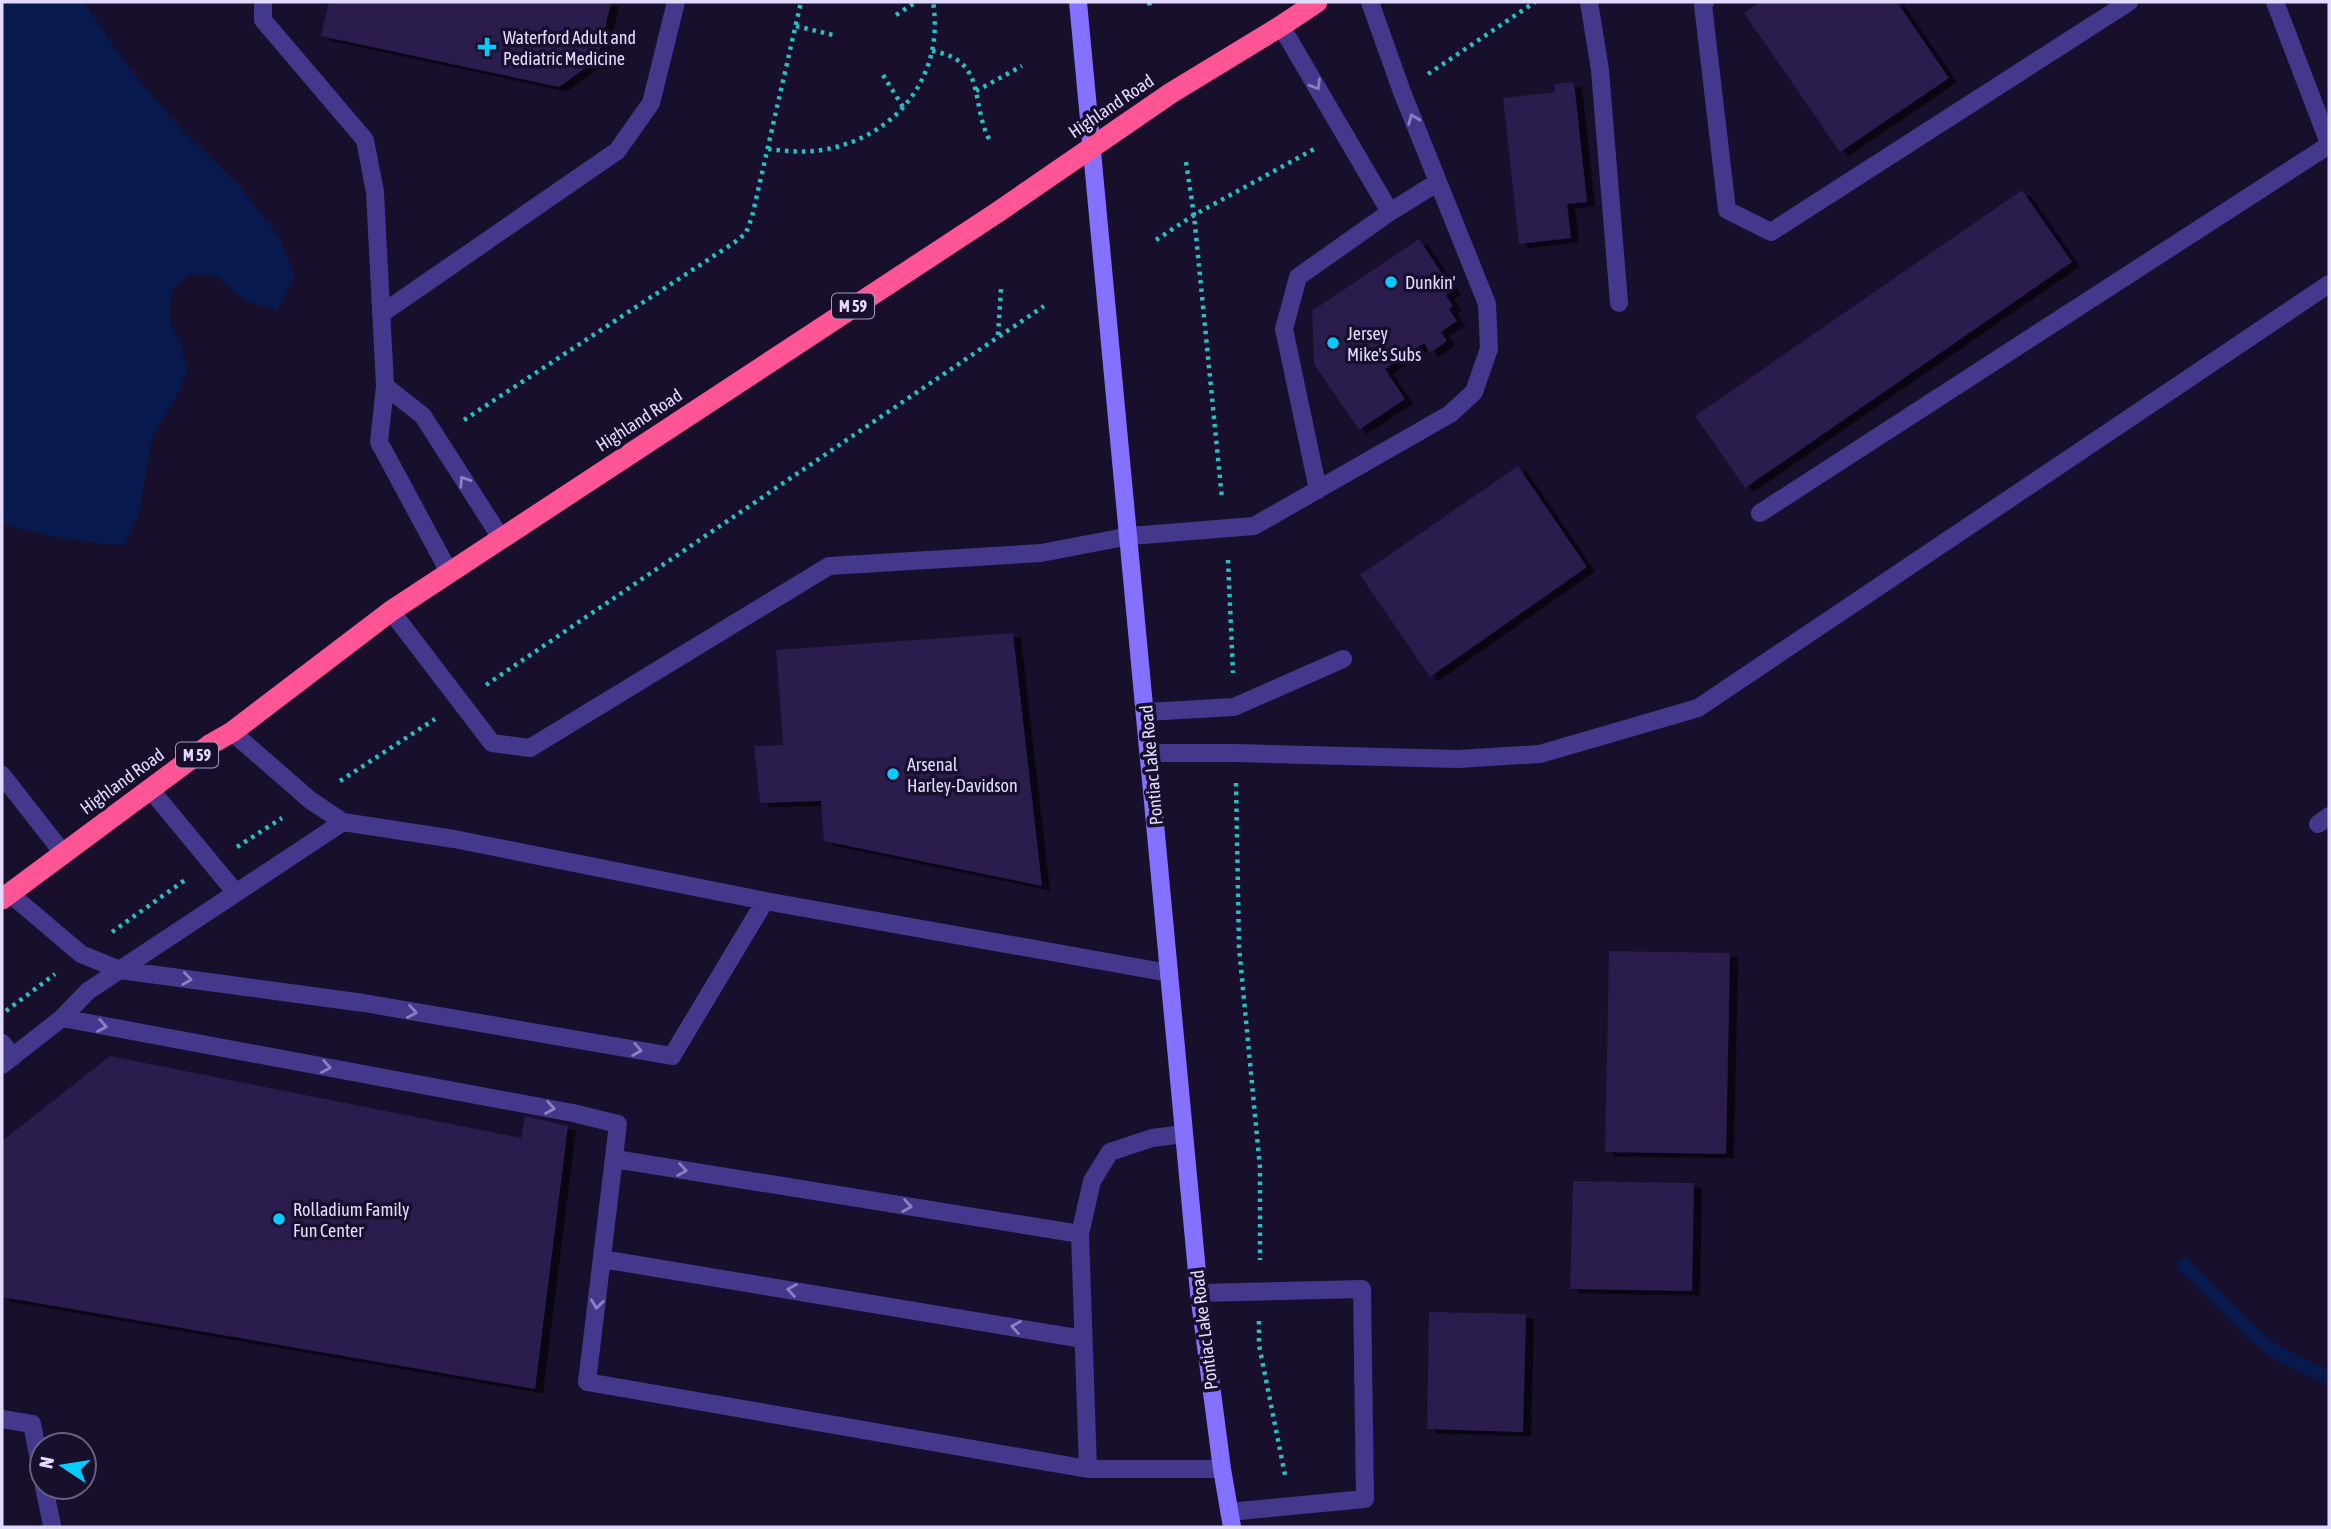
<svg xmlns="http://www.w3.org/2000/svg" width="2331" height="1529" font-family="'Asap Condensed',sans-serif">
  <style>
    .water { fill: #07194d }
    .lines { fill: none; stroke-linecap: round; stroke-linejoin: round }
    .stream { stroke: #07194d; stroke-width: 14 }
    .building { fill: #2a1a4e; filter: url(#shadow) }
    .path { stroke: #29bdc4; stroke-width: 4.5; stroke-dasharray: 3.5 5; stroke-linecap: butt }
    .lane { stroke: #44388d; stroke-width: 18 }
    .street { stroke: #44388d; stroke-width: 18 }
    .secondary { stroke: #8471ff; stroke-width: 18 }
    .highway { stroke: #ff5594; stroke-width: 21 }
    .oneway { stroke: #8b81c0 }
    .poi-dot { fill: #06cbff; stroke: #170f2c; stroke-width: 2.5 }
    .labels { text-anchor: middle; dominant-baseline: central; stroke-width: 7; stroke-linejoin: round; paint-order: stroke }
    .shield { fill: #170f2c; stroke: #a59dc0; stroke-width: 2 }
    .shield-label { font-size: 16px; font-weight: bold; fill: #e2daff }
    .poi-label { font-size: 18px; fill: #e2daff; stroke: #170f2c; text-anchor: start }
    .street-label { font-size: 18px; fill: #e2daff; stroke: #170f2c }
  </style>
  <defs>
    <filter id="shadow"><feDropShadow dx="8" dy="4.5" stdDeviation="0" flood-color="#0009"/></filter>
  </defs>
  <rect width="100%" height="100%" fill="#170f2c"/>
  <path class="water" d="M2 2H84L119 54 149 92 183 131 240 186 279 237 295 276 277 311 246 301 216 276 189 274 172 290 169 319 180 342 187 371 178 394 153 435 138 516 123 546 59 538 2 524Z"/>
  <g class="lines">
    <path class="stream" d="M2184 1265 2255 1336 2279 1354 2329 1378"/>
  </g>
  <path class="building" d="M329 2H611L598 59 559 87 321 36Z
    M1760 2H1897L1949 78 1840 152 1744 13Z
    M1574 82 1587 202 1567 204 1571 238 1519 244 1503 98 1555 92 1554 84Z
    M2022 190 2072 262 1745 488 1695 416Z
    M1419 239 1453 290 1446 295 1453 306 1449 309 1457 321 1441 332 1447 341 1430 353 1424 343 1385 369 1405 399 1359 430 1314 364 1312 311Z
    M1518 466 1587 567 1430 677 1360 575Z
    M1013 633 1042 886 824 841 821 801 760 803 754 746 783 745 776 650Z
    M1609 951 1730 953 1726 1154 1605 1152Z
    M110 1056 521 1138 525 1116 568 1126 535 1389 2 1297V1141Z
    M1573 1181 1694 1183 1692 1291 1570 1289Z
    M1429 1312 1526 1314 1523 1432 1427 1429Z"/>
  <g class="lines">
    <path class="path" d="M1149 2 1150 6
      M896 15 916 2
      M796 26 833 35
      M932 51C987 60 970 101 989 139
      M1428 74 1535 2
      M883 75 903 107
      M976 91 1022 66
      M768 149C786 151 804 153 822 150 896 138 945 76 933 2
      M1186 162 1194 215 1222 499
      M1156 240 1194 215 1316 148
      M998 335 1001 289
      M464 420 735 242 746 233 752 217 801 2
      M1228 560 1233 673
      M486 685 1044 306
      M340 781 435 719
      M1236 783 1239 947 1260 1168V1260
      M237 847 282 818
      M112 932 185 880
      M6 1011 55 974
      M1259 1321V1345L1285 1475"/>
    <path class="lane" d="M263 2V20L365 140 375 192 385 386
      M1589 2 1600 70 1619 303
      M1705 2 1703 5 1727 210 1771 232 2129 2
      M1281 26 1390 212
      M381 314 617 151 651 103 676 2
      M1318 490 1284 329 1298 277 1390 212 1438 182
      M1760 513 2329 145
      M449 572 379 442 385 386 423 416 501 538
      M391 611 492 743 530 748 829 566 1041 553 1130 536 1254 526 1450 414 1474 392 1489 349 1487 304 1402 92 1370 2
      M1146 712 1234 707 1343 659
      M1149 753H1235L1458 759 1540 754 1698 708 2329 284
      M2 775 63 853
      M150 789 236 893
      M343 822 454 839 765 901 1169 973
      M2318 824 2329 816
      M9 893 81 954 120 970 364 1003 672 1056 765 901
      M62 1018 88 991 343 822 310 800 232 732
      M2 1043 13 1057
      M2 1065 62 1018 573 1113 618 1124 587 1382 1088 1469H1222
      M615 1159 1080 1234
      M602 1259 1083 1339
      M1199 1293 1362 1289 1365 1499 1229 1512
      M2 1419 32 1424 42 1475
      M1088 1469 1080 1234 1092 1181 1110 1152 1152 1138 1184 1134
      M44 1487 52 1525"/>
    <path class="street" d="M2275 2 2329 143"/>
    <path class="secondary" d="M1078 2 1199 1293 1222 1469 1232 1527"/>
    <path class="highway" d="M2 899 211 744 232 732 391 611 995 214 1171 93 1281 26 1317 2"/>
  </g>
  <defs><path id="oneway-chevron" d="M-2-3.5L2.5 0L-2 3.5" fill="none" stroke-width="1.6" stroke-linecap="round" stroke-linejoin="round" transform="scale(1.75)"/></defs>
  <g class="oneway">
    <use href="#oneway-chevron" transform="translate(1316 85) rotate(59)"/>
    <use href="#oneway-chevron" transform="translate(1413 119) rotate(-112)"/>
    <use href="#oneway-chevron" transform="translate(464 481) rotate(-123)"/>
    <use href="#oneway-chevron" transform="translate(187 979) rotate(8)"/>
    <use href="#oneway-chevron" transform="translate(412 1012) rotate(10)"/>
    <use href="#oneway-chevron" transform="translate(102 1026) rotate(10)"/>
    <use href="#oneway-chevron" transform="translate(637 1050) rotate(10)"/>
    <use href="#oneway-chevron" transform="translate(326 1067) rotate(10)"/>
    <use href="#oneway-chevron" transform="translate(550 1108) rotate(10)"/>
    <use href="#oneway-chevron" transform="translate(682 1170) rotate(9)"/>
    <use href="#oneway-chevron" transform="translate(907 1206) rotate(9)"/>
    <use href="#oneway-chevron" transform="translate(792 1290) rotate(-171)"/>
    <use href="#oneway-chevron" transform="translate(597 1304) rotate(97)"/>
    <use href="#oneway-chevron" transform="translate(1016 1327) rotate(-171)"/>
  </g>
  <g class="poi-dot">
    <path d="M483.5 36.5h7v7h7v7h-7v7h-7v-7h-7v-7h7z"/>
    <circle cx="1391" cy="282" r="7"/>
    <circle cx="1333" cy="343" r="7"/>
    <circle cx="893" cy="774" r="7"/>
    <circle cx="279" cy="1219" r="7"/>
  </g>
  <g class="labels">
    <g class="shield">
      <rect x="832" y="293.5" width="42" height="25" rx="5"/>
      <rect x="176" y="742.5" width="42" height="25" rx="5"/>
    </g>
    <g class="shield-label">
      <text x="853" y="306">M 59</text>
      <text x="197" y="755">M 59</text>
    </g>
    <g class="poi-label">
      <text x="503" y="37">Waterford Adult and<tspan x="503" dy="21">Pediatric Medicine</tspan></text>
      <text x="1405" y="282">Dunkin'</text>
      <text x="1347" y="333">Jersey<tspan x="1347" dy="21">Mike's Subs</tspan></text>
      <text x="907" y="764">Arsenal<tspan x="907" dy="21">Harley-Davidson</tspan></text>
      <text x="293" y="1209">Rolladium Family<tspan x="293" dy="21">Fun Center</tspan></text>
    </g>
    <g class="street-label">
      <text transform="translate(1111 106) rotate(-34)">Highland Road</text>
      <text transform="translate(639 420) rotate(-33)">Highland Road</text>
      <text transform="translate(1151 765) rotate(-95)">Pontiac Lake Road</text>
      <text transform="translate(122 781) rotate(-36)">Highland Road</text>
      <text transform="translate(1204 1330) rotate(-97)">Pontiac Lake Road</text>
    </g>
  </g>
  <rect width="2331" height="1529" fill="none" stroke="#e2daff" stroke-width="7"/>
  <g transform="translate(63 1466) rotate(282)"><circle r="33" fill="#170f2c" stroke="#686080" stroke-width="2"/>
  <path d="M0-5L12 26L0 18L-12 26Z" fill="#06cbff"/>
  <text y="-10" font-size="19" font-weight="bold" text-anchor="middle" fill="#e2daff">N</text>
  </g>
</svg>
